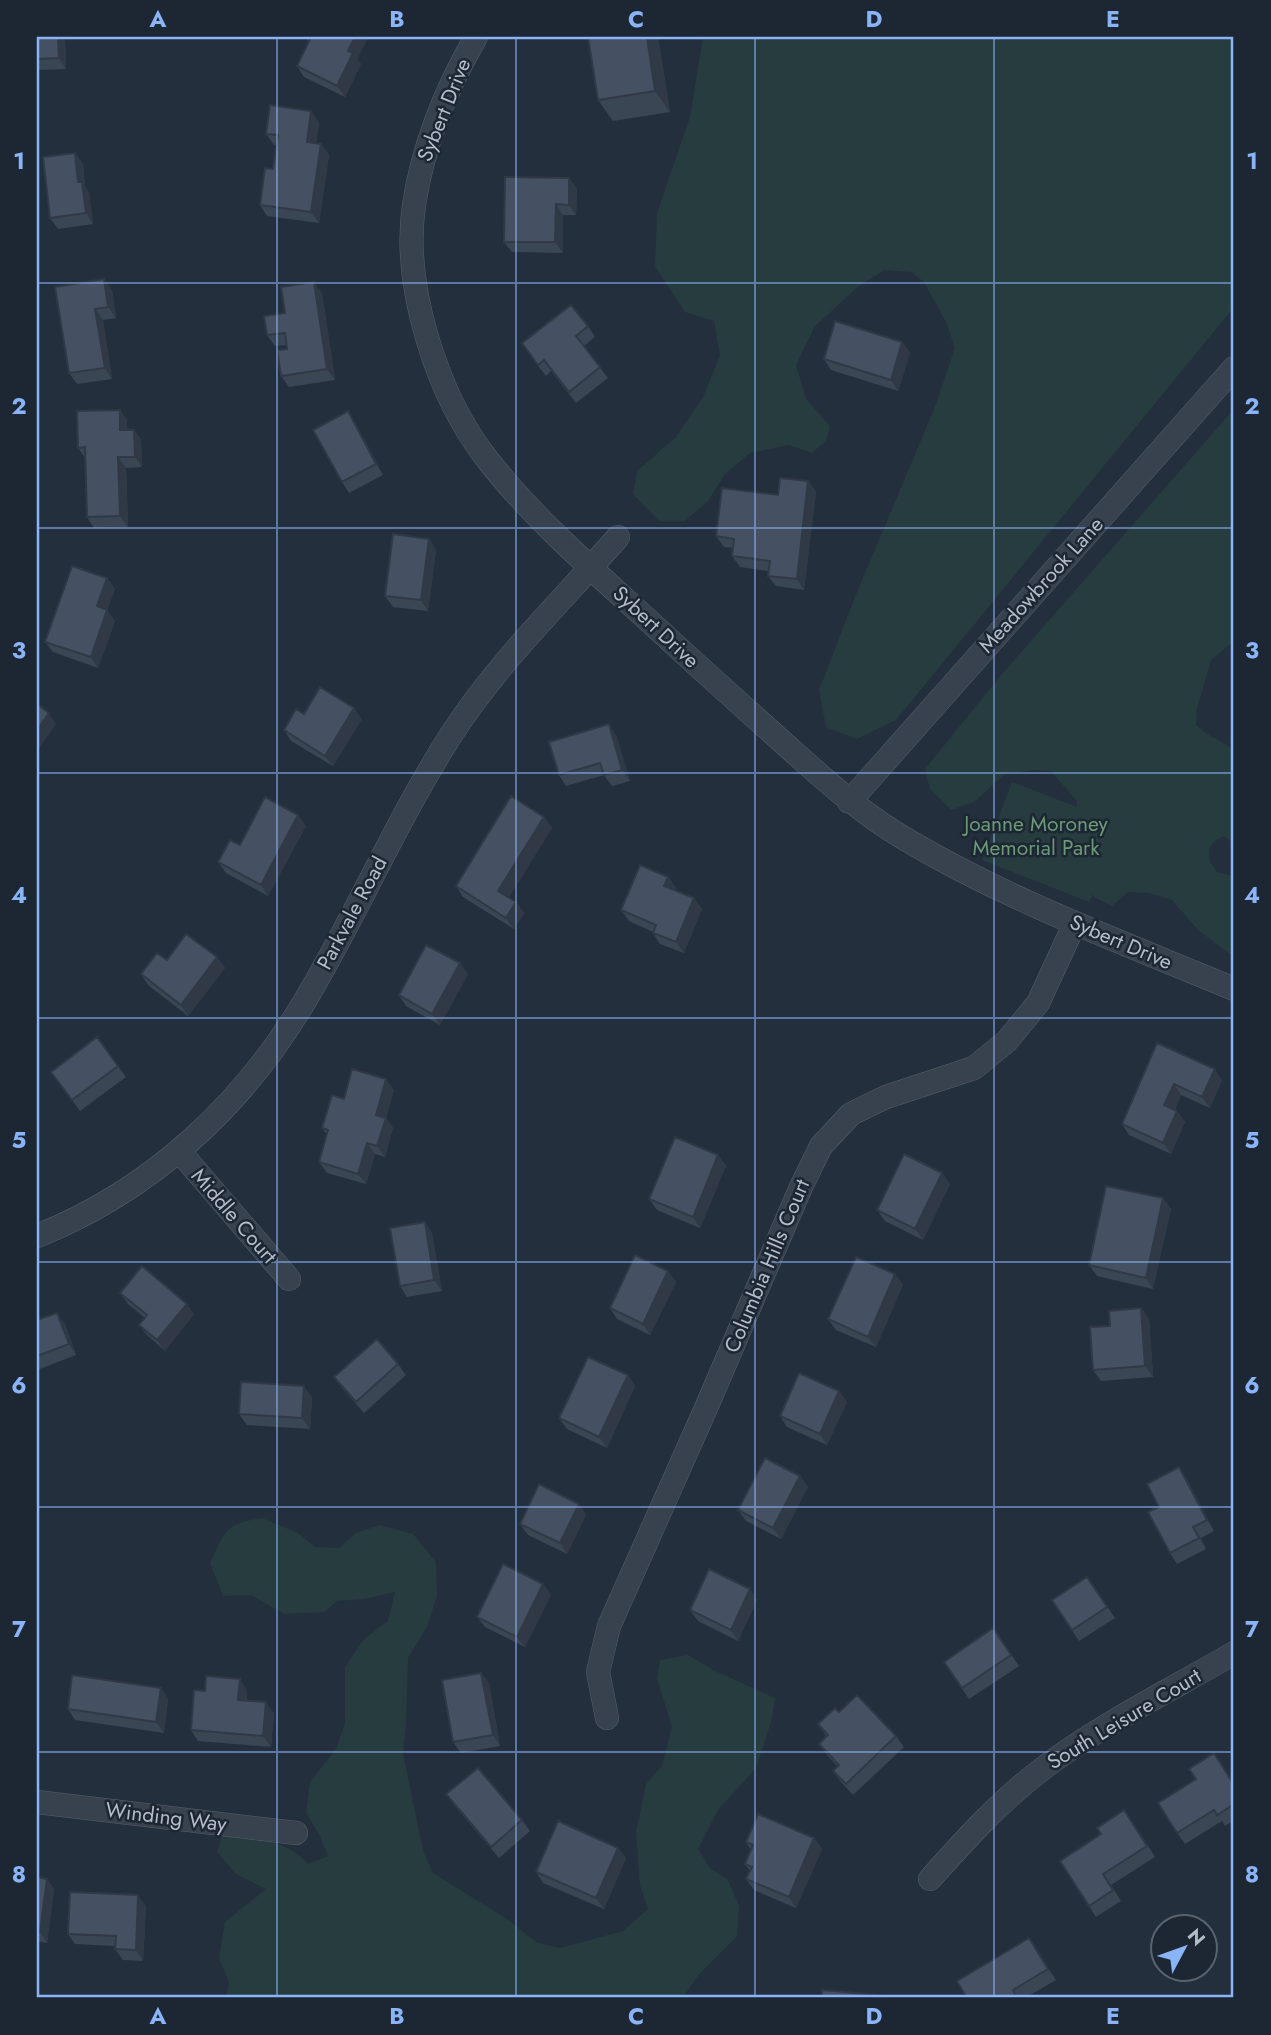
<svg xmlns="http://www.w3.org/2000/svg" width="1271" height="2035" font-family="Jost,sans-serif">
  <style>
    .green { fill: #263c3f }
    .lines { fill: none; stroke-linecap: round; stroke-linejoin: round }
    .street-casing { stroke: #565f6c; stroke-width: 24 }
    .street { stroke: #38414e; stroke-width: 23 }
    .wall { fill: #3b4654 }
    .shaded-wall { fill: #303945 }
    .building { fill: #455162; stroke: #303945; stroke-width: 2 }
    .grid { fill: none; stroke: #8ab4f8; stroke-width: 2; stroke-opacity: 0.55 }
    .labels { text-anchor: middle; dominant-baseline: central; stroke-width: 5; stroke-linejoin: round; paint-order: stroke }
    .street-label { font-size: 21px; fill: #b4bcc9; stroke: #1d2633 }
    .park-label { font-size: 21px; fill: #6b9a76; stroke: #1d2633 }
    .neatline { fill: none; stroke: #8ab4f8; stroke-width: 2.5 }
    .grid-label { font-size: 23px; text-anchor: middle; font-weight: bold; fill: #8ab4f8 }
  </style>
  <rect width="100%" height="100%" fill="#242f3e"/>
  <path class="green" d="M703 37H1234V307L896 720 857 739 826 727 819 690 857 592 935 407 955 348 947 324 924 282 911 272 885 270 859 286 815 326 796 365 806 399 830 426 826 441 812 453 789 445 750 453 725 474 708 501 685 521H659L633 494 637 471 676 437 703 397 720 355 714 321 685 312 655 266 657 213 690 117Z
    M1234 409V641L1211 660 1197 709 1196 725C1208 737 1221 740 1234 750V844L1224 836 1216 840 1209 848 1210 862 1217 872 1234 876V957L1198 930 1172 900 1149 893 1128 892 1112 906 1094 897 1093 894 1089 902 982 860 1012 782 1077 807V801L1051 771 1035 770 1005 774 974 802 951 810 930 789 925 769 1002 674Z
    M262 1518 298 1533 315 1547 339 1548 356 1533 380 1525 413 1534 436 1562 437 1596 427 1627 408 1658 406 1727 403 1753 423 1850 433 1873 507 1919 537 1943 560 1948 623 1931 648 1909 640 1885 636 1832 646 1784 662 1766 672 1727 657 1678 660 1660 688 1655 713 1670 775 1698 772 1719 756 1768 718 1810 698 1849 710 1868 728 1880 739 1906 737 1936 701 1972 682 1998H226L229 1982 219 1958 225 1922 266 1889 236 1874 217 1852 222 1836C251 1837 288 1840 308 1864L328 1856 319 1834 306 1813 310 1782 336 1749 345 1724V1667L364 1639 388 1621 395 1592 365 1599 337 1601 324 1612 284 1614 251 1595 223 1596 210 1563C226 1530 224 1524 262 1518Z"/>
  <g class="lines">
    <g class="street-casing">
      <path id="street" d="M476 37C446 89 423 145 414 205 402 286 437 395 487 459 539 526 612 586 674 644 711 678 749 712 787 746 825 780 862 814 907 840 1010 901 1124 943 1234 989
        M849 802 1234 368
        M180 1152 289 1279
        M37 1236C150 1191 241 1107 303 1004 356 916 396 821 451 735 498 662 561 602 618 537
        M607 1718 598 1672 609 1626 706 1408 801 1187 821 1146 851 1114 886 1097 974 1068 1007 1041 1038 1003 1075 923
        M37 1802 296 1833
        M930 1879C964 1841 999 1802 1041 1770 1100 1725 1169 1691 1234 1653"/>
    </g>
    <use href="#street" class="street"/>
  </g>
  <path class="wall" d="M37 37H65L66 69 37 70Z
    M305 37H368L357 59 361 64 345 97 304 77 297 66 308 41Z
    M658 37 670 112 613 121 598 100Z
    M319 122 316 143 321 144 329 155 319 223 267 216 260 205 273 169 277 145H274L266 134Z
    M75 153 83 164 85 186 89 193 93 224 58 229 50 218Z
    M569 178 577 189 576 215H563V253L512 252 504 242Z
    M55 287 112 290 116 318 103 320 112 379 77 384 69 373Z
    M322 293 335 380 289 387 281 376 287 349V345L275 346 267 335 285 313Z
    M588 326 595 337 584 346 608 378 576 403 551 371 546 376 529 354Z
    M902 342 910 353 898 391 831 370 824 359Z
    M120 410 127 420V430H134L141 440 142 467 126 468 128 527 94 528 87 517 85 458 78 448Z
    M355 422 383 475 349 493 342 482Z
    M808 481 816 492 804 590 776 586 768 576V571L740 567 732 556 733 548 724 547 716 536Z
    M429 539 436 550 428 611 393 607 385 596Z
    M107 578 115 589 107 610 115 621 98 668 53 652 45 642Z
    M304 714 362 719 333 766 291 741 284 730Z
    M616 735 630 781 612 786 604 775 566 786 559 775Z
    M298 815 306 826 268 896 226 873 218 862 240 845Z
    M544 817 552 828 509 897 516 902 524 913 514 929 463 897 456 886Z
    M668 877 676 888 675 890 702 909 684 953 660 944 653 933V932L629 921 621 910Z
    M217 957 225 968 188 1016 148 985 141 974Z
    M468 974 440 1025 406 1006 399 995Z
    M97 1037 126 1077 80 1111 51 1072Z
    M1157 1043 1222 1080 1210 1108 1181 1095 1175 1110 1177 1111 1185 1122 1171 1154 1129 1135 1122 1124Z
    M394 1090 386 1118 393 1128 385 1157 375 1154 366 1184 327 1173 319 1162 327 1135 322 1128 344 1099Z
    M718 1155 726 1166 700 1228 657 1210 649 1199Z
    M942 1173 950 1184 923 1240 885 1221 877 1210Z
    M1163 1198 1171 1209 1153 1289 1097 1276 1089 1265Z
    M425 1222 432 1233 442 1291 407 1297 400 1286Z
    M668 1271 676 1282 650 1335 617 1319 610 1308Z
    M895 1274 903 1285 876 1347 836 1330 828 1319Z
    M120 1293 194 1314 165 1351 147 1335 139 1325 145 1318 128 1304Z
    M1141 1308 1149 1319 1153 1377 1101 1381 1093 1370 1110 1326Z
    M37 1320 65 1324 76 1355 37 1370Z
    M398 1364 406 1375 364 1413 342 1388 334 1377Z
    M628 1375 635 1386 607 1448 567 1429 559 1418Z
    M839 1391 847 1402 827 1445 787 1427 780 1416Z
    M312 1397 310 1429 247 1425 239 1414Z
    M800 1476 808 1487 781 1539 746 1521 738 1510Z
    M1186 1478 1214 1531 1201 1538 1206 1549 1177 1564 1170 1553 1159 1507Z
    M579 1504 586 1515 567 1554 528 1535 520 1524Z
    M1087 1577 1115 1618 1079 1641 1052 1600Z
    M543 1584 551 1595 525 1647 485 1627 477 1617Z
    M750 1589 757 1600 738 1641 698 1621 690 1610Z
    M993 1628 1019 1666 969 1699 944 1662Z
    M481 1673 489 1683 500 1746 461 1753 453 1742Z
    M161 1688 168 1699 164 1733 75 1720 68 1709Z
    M247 1690V1701L274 1713 271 1747 198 1741 191 1730 205 1691Z
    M839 1712 896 1736 904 1747 853 1795 841 1782 833 1771 838 1767 826 1754 819 1744 826 1736 818 1724Z
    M1221 1764 1234 1784V1820L1225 1826 1222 1821 1185 1844 1177 1833Z
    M446 1794 522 1820 530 1831 499 1858 454 1805Z
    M1132 1821 1155 1857 1111 1885 1121 1901 1096 1917 1060 1861Z
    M814 1838 822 1849 796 1908 754 1890 746 1879 750 1871 745 1864 751 1850 746 1842Z
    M618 1848 626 1858 604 1909 543 1883 536 1872Z
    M37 1877 47 1879 54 1889 47 1943 37 1941Z
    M146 1906 143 1961 123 1960 115 1949V1946L75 1944 68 1934Z
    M1029 1938 1056 1980 1025 1998H967Z"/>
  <path class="shaded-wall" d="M58 37H65L66 69 59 58Z
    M355 37H368L357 59 361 64 345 97 337 86 348 51Z
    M647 37H658L670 112 655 91Z
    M311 111 319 122 315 153 307 142Z
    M321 144 329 155 319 223 311 212Z
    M75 153 83 164 85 186 89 193 93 224 86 213 78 182Z
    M569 178 577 189 576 215 569 205Z
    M556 204 563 215V253L555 242Z
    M104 279 112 290 116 318 108 307Z
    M314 282 322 293 335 380 327 369Z
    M95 309 103 320 112 379 105 368Z
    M902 342 910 353 898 391 891 380Z
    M120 410 127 420 128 441 120 430Z
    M348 411 355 422 383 475 376 464Z
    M134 430 141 440 142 467 135 457Z
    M118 457 126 468 128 527 120 516Z
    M808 481 816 492 804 590 797 579Z
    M429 539 436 550 428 611 421 600Z
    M107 578 115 589 107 610 115 621 98 668 91 657 97 606Z
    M354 708 362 719 333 766 325 756Z
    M49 713 56 724 37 751V730Z
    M609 724 616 735 630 781 622 770Z
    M298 815 306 826 268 896 261 885Z
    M544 817 552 828 506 902 498 891Z
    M668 877 676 888 672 897 664 886Z
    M694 898 702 909 684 953 676 942Z
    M516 902 524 913 514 929 506 918Z
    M217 957 225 968 188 1016 181 1005Z
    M460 963 468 974 440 1025 432 1014Z
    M1215 1069 1222 1080 1210 1108 1202 1097Z
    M386 1079 394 1090 386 1118 393 1128 385 1157 377 1146 376 1115Z
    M1174 1084 1181 1095 1172 1116 1164 1105Z
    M1177 1111 1185 1122 1171 1154 1163 1143Z
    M367 1143 375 1154 366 1184 358 1174Z
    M718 1155 726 1166 700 1228 693 1217Z
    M942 1173 950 1184 923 1240 915 1229Z
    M1163 1198 1171 1209 1153 1289 1146 1278Z
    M425 1222 432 1233 442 1291 434 1280Z
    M668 1271 676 1282 650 1335 643 1324Z
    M895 1274 903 1285 876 1347 868 1337Z
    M187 1304 194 1314 165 1351 157 1340Z
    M1141 1308 1149 1319 1153 1377 1145 1366Z
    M57 1313 65 1324 76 1355 69 1344Z
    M628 1375 635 1386 607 1448 599 1437Z
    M304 1386 312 1397 310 1429 302 1418Z
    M839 1391 847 1402 827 1445 820 1434Z
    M1179 1467 1186 1478 1214 1531 1207 1520Z
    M800 1476 808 1487 781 1539 773 1528Z
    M579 1504 586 1515 567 1554 560 1543Z
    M1193 1527 1201 1538 1206 1549 1199 1538Z
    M543 1584 551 1595 525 1647 517 1637Z
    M750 1589 757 1600 738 1641 731 1630Z
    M481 1673 489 1683 500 1746 493 1735Z
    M240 1679 247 1690 246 1711 238 1700Z
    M161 1688 168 1699 164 1733 156 1722Z
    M266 1702 274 1713 271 1747 263 1736Z
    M814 1838 822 1849 796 1908 789 1897Z
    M618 1848 626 1858 604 1909 596 1898Z
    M47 1879 54 1889 47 1943 40 1932Z
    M138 1895 146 1906 143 1961 136 1950Z
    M1029 1938 1037 1949 1056 1980 1048 1969Z"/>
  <path class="building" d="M37 37H58L59 58 37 59Z
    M311 37H355L348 51 353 53 337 86 297 66Z
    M588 37H647L655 91 598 100Z
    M270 105 311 111 307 142 321 144 311 212 260 205 265 168 273 169 278 135 266 134Z
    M75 153 78 182H82L86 213 50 218 43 157Z
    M505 177 569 178V205L556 204 555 242H504Z
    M104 279 108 307 95 309 105 368 69 373 55 287Z
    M314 282 327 369 281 376 277 350 287 349 285 333 267 335 264 316 285 313 281 287Z
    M571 305 588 326 576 336 600 367 569 392 544 360 538 365 522 343Z
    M835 321 902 342 891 380 824 359Z
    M120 410V430H134L135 457H118L120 516 87 517 85 447 78 448 77 411Z
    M348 411 376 464 342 482 313 430Z
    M780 478 808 481 797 579 768 576 770 561 732 556 734 539 716 536 722 488 778 495Z
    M393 534 429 539 421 600 385 596Z
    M72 566 107 578 97 606 107 610 91 657 45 642Z
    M320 687 354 708 325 756 284 730 296 709 304 714Z
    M37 704 49 713 37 730Z
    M609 724 622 770 604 775 600 763 559 775 549 742Z
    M511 796 544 817 498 891 516 902 506 918 456 886Z
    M265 797 298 815 261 885 218 862 230 840 240 845Z
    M640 865 668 877 664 886 694 898 676 942 653 933 656 925 621 910Z
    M186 934 217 957 181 1005 141 974 157 953 167 960Z
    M426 945 460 963 432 1014 399 995Z
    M97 1037 118 1066 72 1100 51 1072Z
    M1157 1043 1215 1069 1202 1097 1174 1084 1164 1105 1177 1111 1163 1143 1122 1124Z
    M352 1069 386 1079 376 1115 386 1118 377 1146 367 1143 358 1174 319 1162 328 1130 322 1128 332 1095 344 1099Z
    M675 1137 718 1155 693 1217 649 1199Z
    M904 1154 942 1173 915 1229 877 1210Z
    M1106 1186 1163 1198 1146 1278 1089 1265Z
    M425 1222 434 1280 400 1286 390 1228Z
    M635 1255 668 1271 643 1324 610 1308Z
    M856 1257 895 1274 868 1337 828 1319Z
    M142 1266 187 1304 157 1340 139 1325 147 1315 120 1293Z
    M1141 1308 1145 1366 1093 1370 1090 1327 1110 1326 1109 1311Z
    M57 1313 69 1344 37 1356V1320Z
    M377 1339 398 1364 356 1402 334 1377Z
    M588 1357 628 1375 599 1437 559 1418Z
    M799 1373 839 1391 820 1434 780 1416Z
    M241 1382 304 1386 302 1418 239 1414Z
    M765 1458 800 1476 773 1528 738 1510Z
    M1179 1467 1207 1520 1193 1527 1199 1538 1170 1553 1148 1512 1159 1507 1147 1484Z
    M539 1484 579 1504 560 1543 520 1524Z
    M503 1564 543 1584 517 1637 477 1617Z
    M709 1569 750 1589 731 1630 690 1610Z
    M1087 1577 1107 1607 1072 1630 1052 1600Z
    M993 1628 1011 1655 962 1688 944 1662Z
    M481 1673 493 1735 453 1742 442 1680Z
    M72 1675 161 1688 156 1722 68 1709Z
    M206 1676 240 1679 238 1700 266 1702 263 1736 191 1730 194 1690 205 1691Z
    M857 1695 896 1736 846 1784 833 1771 839 1765 819 1744 828 1735 818 1724 835 1708 839 1712Z
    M1214 1753 1234 1785V1804L1217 1815 1214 1810 1177 1833 1158 1803 1196 1779 1189 1769Z
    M478 1768 522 1820 491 1847 446 1794Z
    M1124 1810 1147 1846 1103 1874 1113 1890 1089 1906 1060 1861 1101 1834 1097 1828Z
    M758 1814 814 1838 789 1897 746 1879 752 1867 745 1864 753 1845 746 1842Z
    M558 1821 618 1848 596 1898 536 1872Z
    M37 1877 47 1879 40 1932 37 1931Z
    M70 1892 138 1895 136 1950 115 1949 116 1936 68 1934Z
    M1029 1938 1048 1969 1013 1990 1017 1998H967L957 1981Z
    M822 1990 887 1996V1998H822Z"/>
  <path class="grid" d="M277 37V1998M516 37V1998M755 37V1998M994 37V1998M37 283H1234M37 528H1234M37 773H1234M37 1018H1234M37 1262H1234M37 1507H1234M37 1752H1234"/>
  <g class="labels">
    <g class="street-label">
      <text transform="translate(444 110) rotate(-68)">Sybert Drive</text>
      <text transform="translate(1041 585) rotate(-48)">Meadowbrook Lane</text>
      <text transform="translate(656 627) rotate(43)">Sybert Drive</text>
      <text transform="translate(352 913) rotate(-62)">Parkvale Road</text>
      <text transform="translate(1121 942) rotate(23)">Sybert Drive</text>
      <text transform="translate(234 1216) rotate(49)">Middle Court</text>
      <text transform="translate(767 1266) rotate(-67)">Columbia Hills Court</text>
      <text transform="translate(1124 1719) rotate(-31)">South Leisure Court</text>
      <text transform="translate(166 1817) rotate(7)">Winding Way</text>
    </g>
    <g class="park-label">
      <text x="1036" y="824">Joanne Moroney<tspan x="1036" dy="24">Memorial Park</tspan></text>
    </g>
  </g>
  <rect width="1271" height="2035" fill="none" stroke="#1d2633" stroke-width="77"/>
  <g transform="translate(1184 1948) rotate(49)"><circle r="33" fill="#1d2633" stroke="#59626f" stroke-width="2"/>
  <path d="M0-5L12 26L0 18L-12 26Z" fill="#8ab4f8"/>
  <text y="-10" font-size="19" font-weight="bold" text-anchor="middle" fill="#b4bcc9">N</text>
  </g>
  <rect x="38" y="38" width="1194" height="1958" class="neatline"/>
  <g class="grid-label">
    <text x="158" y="27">A</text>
    <text x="397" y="27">B</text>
    <text x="636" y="27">C</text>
    <text x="874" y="27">D</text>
    <text x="1113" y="27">E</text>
    <text x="19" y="169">1</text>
    <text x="1252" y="169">1</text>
    <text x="19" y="414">2</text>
    <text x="1252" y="414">2</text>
    <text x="19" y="658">3</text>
    <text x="1252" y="658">3</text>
    <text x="19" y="903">4</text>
    <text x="1252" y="903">4</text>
    <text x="19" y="1148">5</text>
    <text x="1252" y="1148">5</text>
    <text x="19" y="1393">6</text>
    <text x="1252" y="1393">6</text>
    <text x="19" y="1637">7</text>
    <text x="1252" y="1637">7</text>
    <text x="19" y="1882">8</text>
    <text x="1252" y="1882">8</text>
    <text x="158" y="2024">A</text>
    <text x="397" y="2024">B</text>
    <text x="636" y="2024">C</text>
    <text x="874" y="2024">D</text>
    <text x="1113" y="2024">E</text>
  </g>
</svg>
